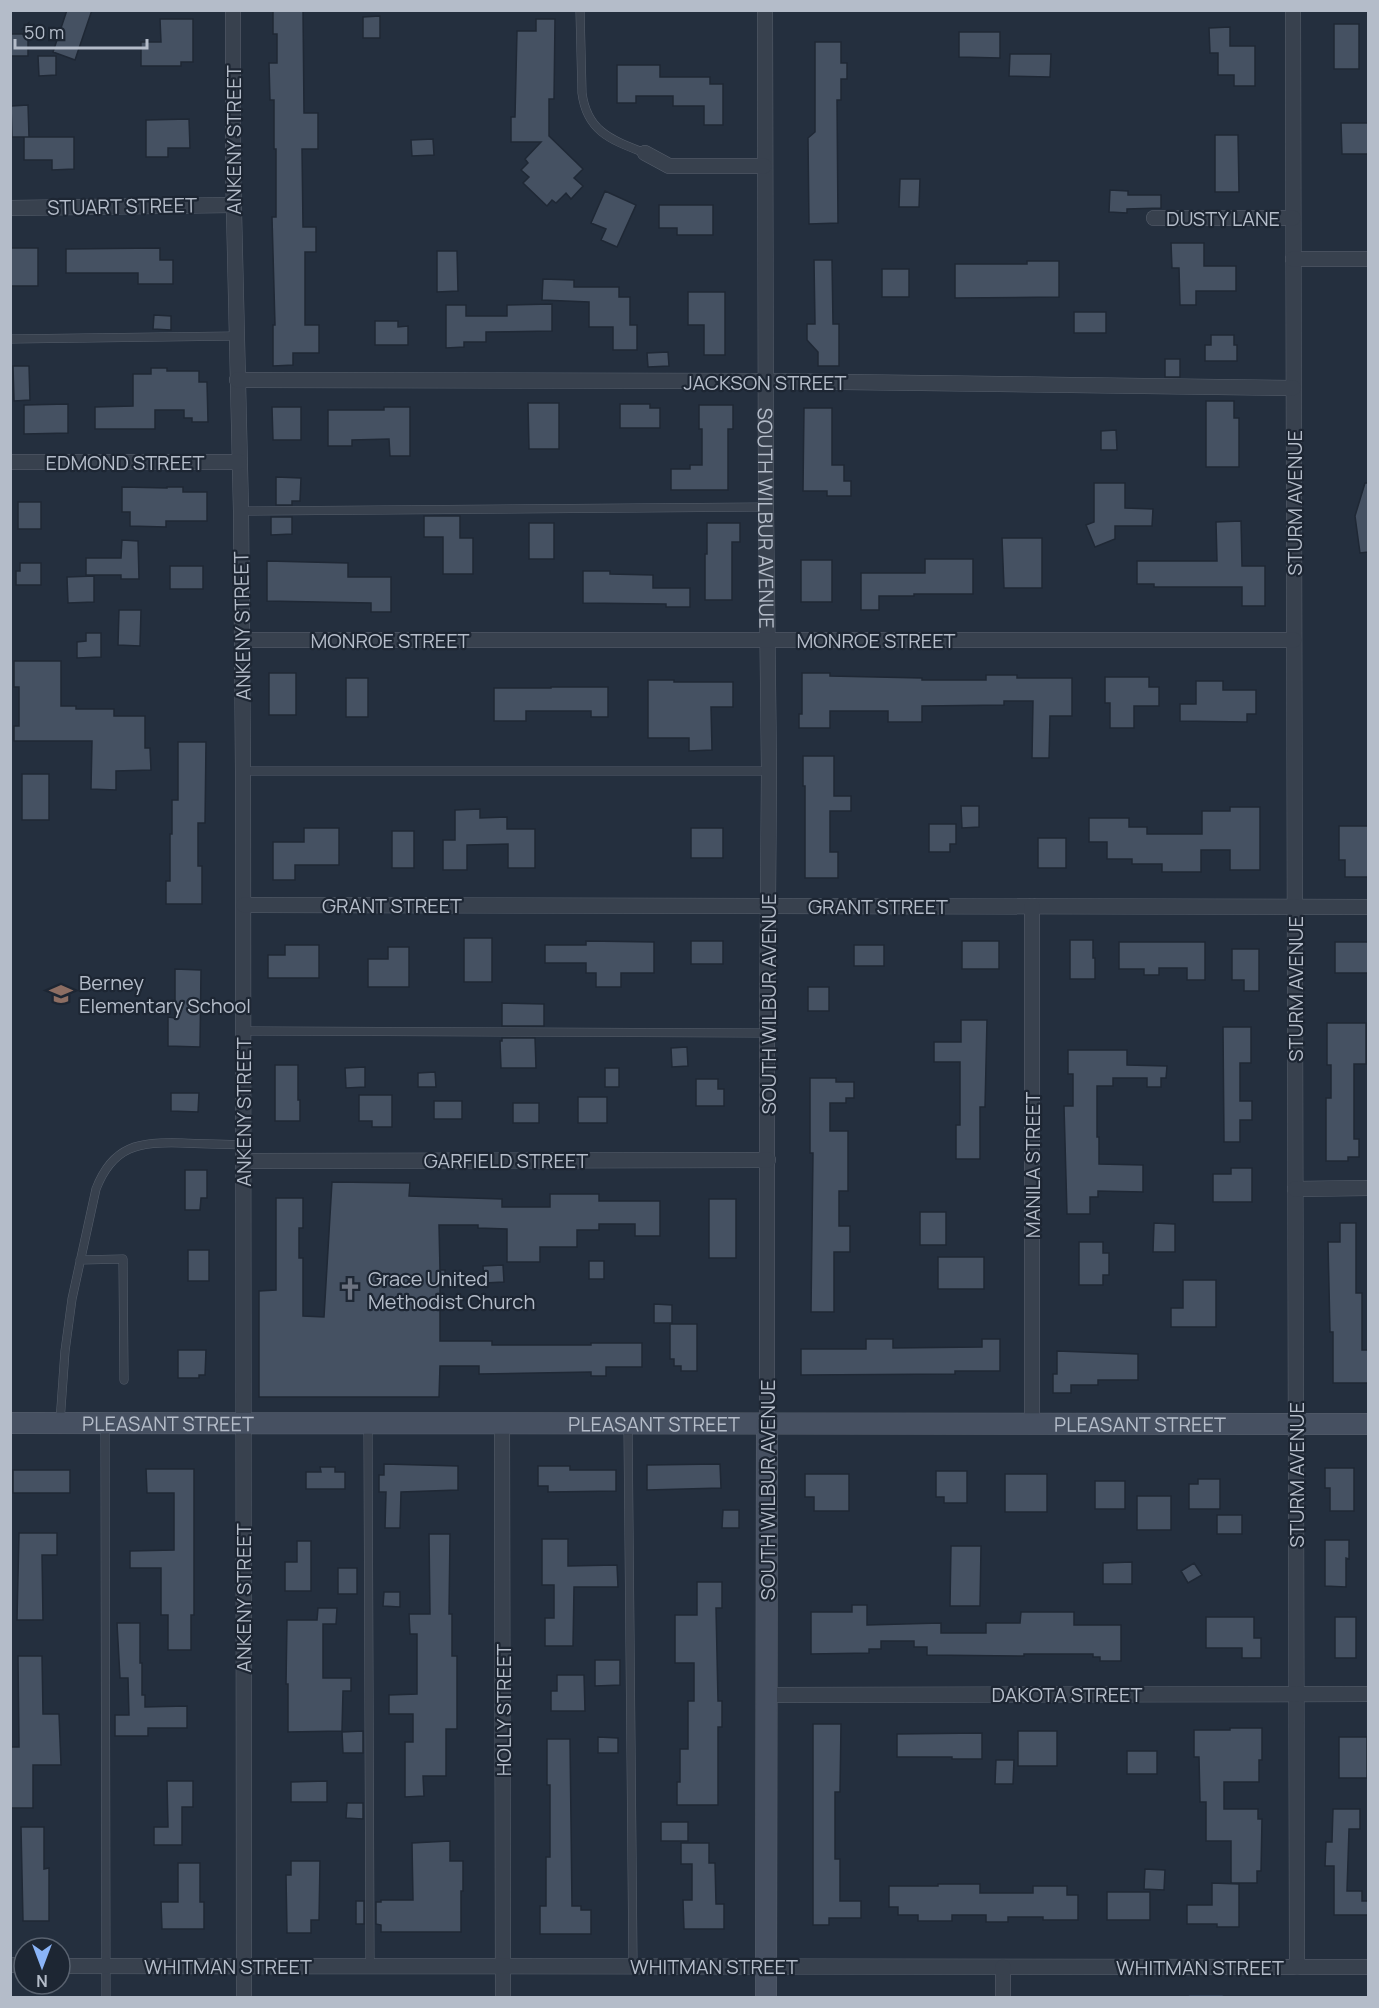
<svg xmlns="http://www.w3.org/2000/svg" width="1379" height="2008" font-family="Manrope,sans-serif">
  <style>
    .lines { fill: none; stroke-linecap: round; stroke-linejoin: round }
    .stream { stroke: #394c67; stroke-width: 5 }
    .building { fill: #455162; stroke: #1f2835; stroke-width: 1.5 }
    .lane-casing { stroke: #565f6c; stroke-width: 9 }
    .street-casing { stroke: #565f6c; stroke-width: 16 }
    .secondary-casing { stroke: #565f6c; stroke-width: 22 }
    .lane { stroke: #38414e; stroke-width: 8 }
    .street { stroke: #38414e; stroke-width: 15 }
    .secondary { stroke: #465061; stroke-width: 21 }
    .labels { text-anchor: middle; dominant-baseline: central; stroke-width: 4.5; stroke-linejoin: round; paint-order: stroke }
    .street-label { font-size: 20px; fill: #b4bcc9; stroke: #1d2633 }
    .poi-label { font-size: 20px; fill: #b4bcc9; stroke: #1d2633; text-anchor: start }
  </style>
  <rect width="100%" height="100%" fill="#242f3e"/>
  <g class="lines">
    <path class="stream" d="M1190 1998H1222"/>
  </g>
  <path class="building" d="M67 10H92L75 60 53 52Z
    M273 10H303L304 113H318V149H302L303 227H316V252H305V325H319V353H293V365L273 366V325H275L272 217H276V149H274V100H270L269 63H277V34H273Z
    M380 16V38H363V17Z
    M160 19H193V62H181V66H141V42H161Z
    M536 19H555L554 99H549V136L583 169 574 178 583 186 571 199 566 193 556 203 552 200 547 206 523 183 529 177 521 170 528 163 525 159 541 142H511V117H515L517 31H536Z
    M1334 24H1359V69H1334Z
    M1230 27V46H1255V86H1234V75H1218V53H1210L1209 28Z
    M959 32H1000V58L959 57Z
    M10 34H28V56H10Z
    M815 42H841V63H847V79H841V100H837L838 223 809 224 808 138 815 132Z
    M1010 54H1051L1050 77 1009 76Z
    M38 56H56V75L39 76Z
    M617 65H660V77H710V84H723V125H704V106H673V96H636V103H617Z
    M28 105 29 137H12L11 106Z
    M189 119 190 148H168V157H146V120Z
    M1341 123H1368V154H1342Z
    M1215 135H1238L1239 192H1215Z
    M24 137H74V169L52 170V160H24Z
    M433 139 434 155 412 156 411 140Z
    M900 179H920L919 207H899Z
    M1110 190 1128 191V195H1161V208L1127 209V213L1109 212Z
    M605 191 636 205 617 247 601 240 606 229 591 223Z
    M659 205H713V235H677V228H659Z
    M1171 243H1204V266H1236V291H1196V305H1180L1179 268H1172Z
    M10 248H38V286H11Z
    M160 248V260H173V284H138V273H66V249Z
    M437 251H457L458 291 437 292Z
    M814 260H832L833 324H839V366H818V352L807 340V324H815Z
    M1027 261H1059V297L955 298V264H1027Z
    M882 269H909V297H882Z
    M543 279 574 280V287H619V297H630V325H637V350H613V327H589V302L542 300Z
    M688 292H725V355H704V325H688Z
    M552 304V331L486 332V342H464V347L446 348V305H466V316H507V305Z
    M1074 312H1106V333H1074Z
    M154 315 171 316V330L153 329Z
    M375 321H398V327L408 326V345H375Z
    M1211 335H1234V345H1237V361H1205V345H1211Z
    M668 352 669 366 648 367 647 353Z
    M1165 359H1180V377H1165Z
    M13 366H29L30 400 14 401Z
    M151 368H167V371H199V382H207L208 422H192V418H184V410H155V429H95V407L133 406V374H151Z
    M1206 401H1234V418H1239V467H1206Z
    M528 403H559V449H529Z
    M68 404V433L24 434V405Z
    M620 404H650V408H660V428H620Z
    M699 405H733V429H728V490H671V469H690V465H702V429H699Z
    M272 407H301V440H273Z
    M384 407H410V456H390L389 439 352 440V446H328V410H384Z
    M804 408H832V465H844V481H851V496H827V491H803Z
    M1116 430 1117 450H1101V431Z
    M276 477 301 478 300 501H292V505H276Z
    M1094 483H1125V508L1153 509 1152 526H1115V539L1095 547 1086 525 1094 522Z
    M1365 483H1368V552L1360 553 1355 516Z
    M122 487 167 488V487H183V492H207V521H166V527L130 526V512H122Z
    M18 502H41V529H18Z
    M424 516H460V538H473V574H443V537H424Z
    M271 517H292V534L271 535Z
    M1241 521 1242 566H1265V606H1242V587H1154V584H1137V561H1217L1216 522Z
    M529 523H554V559H529Z
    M707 523H740V542H732V600H705V554H707Z
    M1002 538H1042V588H1004Z
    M122 540 138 541 139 579H121V575H86V558H121Z
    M925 559H973V594H914V596H879V610H861V573H925Z
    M801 560H832V602H801Z
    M267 561 348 563V577H391V612H371V603L267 601Z
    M20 563H41V585H16V571H20Z
    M170 566H203V589H170Z
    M583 571H610V574L653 575V588H690V607H666V604L583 603Z
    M94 576V602L68 603 67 577Z
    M119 610H141L140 646 118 645Z
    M86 633H101V657L77 658V642L86 641Z
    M14 661H61V706H76V709H114V716H145V748H150L151 770 116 771V790L91 789 92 741H14V726H19V687H14Z
    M269 673H296V715H269Z
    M802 673H830V676L922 678V680H986V675H1017V678H1072V716H1050L1049 758H1032L1033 701H1004V705L922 706V722H888V711H830V728H799V714H802Z
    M1105 677H1149V687H1159V706H1134V728H1110V703H1105Z
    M346 678H368V717H346Z
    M648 680H674V682H733V707H711L712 750 689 751V738H648Z
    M1196 681H1223V690H1256V714H1247V722L1180 721V704H1196Z
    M551 687H608V717H591V711H526V721H494V688H551Z
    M178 742H206L205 823H198V866H202V904H166V881H170V834H172V800H178Z
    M803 756H834V796H851V811H830V852H838V878H805V786H803Z
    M22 774H49V820H22Z
    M961 806H979V827L962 828Z
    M1230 807H1260V870H1230V850H1201V872H1162V864H1132V859H1107V842H1089V818H1129V827H1147V834H1202V811H1230Z
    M480 809V818L507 817V829H535V868H508V844L467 845V870H443V840H455V810Z
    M929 824H956V844H950V852H929Z
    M1339 826H1368V877H1345V860H1339Z
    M304 828H339V865H295V880H273V842H304Z
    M691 828H723V858H691Z
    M392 831H414V868H392Z
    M1038 838H1066V868H1038Z
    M464 938H492V982H464Z
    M1070 940H1093V958H1095V979H1070Z
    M586 941 654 942V973H621V987H596V973H586V963H545V945H586Z
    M691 941H723V964H691Z
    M962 941H999V969H962Z
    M1119 942H1205V980H1187V968H1159V975H1144V969H1119Z
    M1335 942H1368V973H1335Z
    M285 945H319V978H268V955H285Z
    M854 945H884V966H854Z
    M388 947H409V987H368V959H388Z
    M1232 949H1259V991H1244V980H1232Z
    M175 969 201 970 200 1047 168 1046V1017L175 1018Z
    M808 987H829V1011H808Z
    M502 1003 544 1004V1026H502Z
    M961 1020H987L985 1107H980V1159H956V1125H960V1062H934V1042H961Z
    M1327 1023H1366V1064H1354V1139H1359V1157H1348V1161H1326V1098H1331V1065H1327Z
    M1223 1027H1251V1063H1240V1101H1252V1120H1240V1142H1224Z
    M502 1038H535L536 1068H501L500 1041H502Z
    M687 1047 688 1066 672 1067 671 1048Z
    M1068 1050H1127V1065L1167 1066 1166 1078H1161V1087H1147V1078H1113V1086H1097V1137H1099V1164L1143 1165V1192L1098 1191V1197H1090V1214H1067L1064 1106H1073V1074H1068Z
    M275 1065H298V1100H300V1121H275Z
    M365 1067V1087L346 1088 345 1068Z
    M605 1068H619V1087H605Z
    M435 1072 436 1087H418V1073Z
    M810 1078H836V1082H854V1098H846V1103H830V1131H848V1191H839V1226H850V1252H834V1312H811L813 1153H810Z
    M696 1079H718V1089H724V1106H696Z
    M171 1093H199L198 1112 171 1111Z
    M359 1095H392V1127H372V1121H359Z
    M578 1097H607V1123H578Z
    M434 1101H462V1119H434Z
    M513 1103H539V1123H513Z
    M1231 1168H1252V1202H1213V1174H1231Z
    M185 1170H207V1198H201L200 1210H185Z
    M332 1182 410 1183 409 1196 502 1199V1207H550V1194H599V1201H660V1236H635V1224H599V1230H577V1247H540V1262H507V1229L478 1228V1225H439L440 1270H445V1284H440V1341H492V1345H591V1343H642V1367H606V1376H591V1372L479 1374V1366H440L439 1397H259V1291L276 1290V1198H303V1228H299V1258H303V1316L324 1317Z
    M709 1199H736V1258H709Z
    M920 1212H946V1245H920Z
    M1154 1223 1175 1224V1252H1153Z
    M1340 1223H1356V1293H1362V1350H1368V1383H1333V1332H1330L1328 1242H1340Z
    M1079 1242H1103V1253H1109V1275H1103V1285H1079Z
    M188 1250H209V1281H188Z
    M938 1257H984V1289H938Z
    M589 1261H604V1279H589Z
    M503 1265 504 1282 484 1283 483 1266Z
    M1183 1280H1216V1327H1171V1308H1183Z
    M654 1304 672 1305V1323H654Z
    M670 1324H697V1371H681V1366H674V1359H670Z
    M866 1339H893V1348L982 1347V1339H1000V1371H955V1374L801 1375V1349H866Z
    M178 1350H206L205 1375H199V1378H178Z
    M1057 1351 1138 1354V1380H1098V1385H1071V1393H1053V1374H1057Z
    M384 1464 458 1466V1490L401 1492 400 1528H385L386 1492H379V1475H384Z
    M720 1464 721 1488 647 1490V1465Z
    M538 1466H570V1470H616V1491L548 1492V1486H538Z
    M320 1467H335V1472H345V1489H306V1472H321Z
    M1325 1468H1354V1511H1330V1488H1325Z
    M146 1469H194V1615H191V1650H168V1615H161V1568H130V1551L174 1550V1493H147Z
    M13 1470H70V1493H13Z
    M936 1471H967V1503H944V1497H936Z
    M805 1474H849V1511H814V1497H805Z
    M1005 1474H1047V1512H1005Z
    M1198 1479H1220V1509H1189V1484H1198Z
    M1095 1481H1125V1509H1095Z
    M1137 1496H1171V1530H1137Z
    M723 1510H739V1528H722Z
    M1217 1515H1242V1534H1217Z
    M19 1533H57V1555H42L43 1620H17Z
    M429 1534H450L449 1614H452V1656H457V1729H446V1776H423L424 1796 405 1797V1742H413V1714H389V1695L417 1694V1634H410L409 1614H430Z
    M542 1539H568V1566L617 1565 618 1587H574L573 1646H545V1618H554V1585H542Z
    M1325 1540H1349V1559L1346 1558V1587L1325 1586Z
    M297 1541H311V1591H285V1562H297Z
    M951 1546H981L980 1606H950Z
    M1132 1562V1584H1103V1563Z
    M1194 1563 1202 1575 1188 1583 1181 1571Z
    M338 1568H357V1594H338Z
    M697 1582H722V1608H716L718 1701H722V1727H718V1805H677V1782H680V1749H688V1701H694V1663H675V1615H697Z
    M384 1592H400V1607L383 1606Z
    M852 1605H867V1625L941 1623V1633H986V1623H1020L1021 1612H1074V1625H1121V1661H1100V1657H1093V1654H1024V1656L927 1655V1647H914V1641H881V1649H869V1653L811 1654V1612H852Z
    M318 1608H337L336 1624H323V1678H351V1691H343L342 1731 288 1732V1684H286L287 1620H317Z
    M1206 1617H1254V1638H1261V1658H1242V1648H1206Z
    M1335 1617H1356V1658H1335Z
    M117 1623H140V1663H142V1695H145V1707L187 1706V1728H148V1736H115V1715H129L128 1678H120Z
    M18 1656H42L43 1714H59L61 1765H33V1808H10V1747H19Z
    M595 1660H620V1685L595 1686Z
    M557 1675H584L585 1711H551V1691H557Z
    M813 1724H841L840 1792H835V1859H840V1901H861V1918H829V1925H813Z
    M1230 1728H1262V1760H1259V1782H1224V1809H1258V1819H1262L1261 1871H1257V1883H1231V1841H1206V1802H1200L1199 1757H1194V1730H1230Z
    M363 1731V1753H343L342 1732Z
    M1018 1731H1057V1766H1018Z
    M982 1733V1759H952V1757H897V1734Z
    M598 1737 618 1738V1753H598Z
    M1339 1737H1367V1778H1339Z
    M547 1739H570L572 1906H581V1910H591V1934H540V1906H546V1857H550V1785H547Z
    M1127 1751H1157V1774H1127Z
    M996 1760H1014L1013 1784H995Z
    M167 1781H193V1807H182V1845H154V1827H168Z
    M327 1781V1802H291V1782Z
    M347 1803H363V1819L346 1818Z
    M1333 1809H1360V1829H1349L1347 1891H1362V1901H1368V1915H1334V1866H1325L1326 1842H1332Z
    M661 1822H688V1841H661Z
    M21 1827H44V1869L49 1868V1921H23Z
    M450 1841V1861H463V1891H461V1932H381V1925L376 1924V1902H381V1900H413L412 1843Z
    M681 1843H709V1863H715L716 1904H724V1929H684L683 1900H692V1864H681Z
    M291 1861H320L319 1920H311V1933H287L286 1875H291Z
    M178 1863H200V1902H204V1929H162L161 1902H178Z
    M1145 1869 1165 1870 1164 1890 1144 1889Z
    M1212 1883 1239 1884V1927H1217V1924H1187V1905H1212Z
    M938 1884H980V1893H1033V1886H1067V1895H1078V1920H1043V1917H1008V1922H986V1915H952V1921H918V1915H898V1907H889V1886H938Z
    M1107 1892H1150V1920H1107Z
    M356 1901H364V1924H356Z"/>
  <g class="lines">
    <g class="lane-casing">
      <path id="lane" d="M580 10 582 93C587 132 612 140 645 153
        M10 339 236 336
        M241 511 766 507
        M243 771H769
        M243 1031 767 1033
        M80 1260 123 1259 124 1380
        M60 1422 65 1351 72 1299 96 1189C113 1145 139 1142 182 1143 202 1144 223 1144 243 1145
        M105 1425 106 1998
        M628 1425 633 1966
        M368 1426 370 1966"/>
    </g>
    <g class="street-casing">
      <g id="street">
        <path d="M233 10V168L241 511 243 771 244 1998"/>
        <path id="s1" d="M765 10 766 507 769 771 767 1033V1424"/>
        <path d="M1293 10 1297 1967"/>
        <path d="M645 153 669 166H764"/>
        <path d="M10 208 233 205"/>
        <path d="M1154 218H1293"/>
        <path d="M1293 259H1368"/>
        <path d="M237 380 766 381 1293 388"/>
        <path d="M10 462H239"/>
        <path d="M242 640H1294"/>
        <path d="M244 905 1368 907"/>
        <path d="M1032 906V1424"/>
        <path d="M243 1161 768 1160"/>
        <path d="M1295 1189 1368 1188"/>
        <path d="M502 1423 503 1998"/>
        <path d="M766 1695 1368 1694"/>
        <path d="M10 1965H24"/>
        <path d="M60 1966 1368 1967"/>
        <path d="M1003 1967V1998"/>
      </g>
    </g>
    <g class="secondary-casing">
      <g id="secondary">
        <path id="s2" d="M10 1423 1368 1424"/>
        <path d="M766 1998 767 1424"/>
      </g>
    </g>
    <use href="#lane" class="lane"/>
    <use href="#street" class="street"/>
    <use href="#secondary" class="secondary"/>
  </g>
  <defs>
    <g id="school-bare" transform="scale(1.8)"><path d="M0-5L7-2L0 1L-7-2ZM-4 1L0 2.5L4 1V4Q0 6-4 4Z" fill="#8d6e63" stroke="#1d2633" stroke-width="2.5" paint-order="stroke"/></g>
    <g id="church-bare" transform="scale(1.8)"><path d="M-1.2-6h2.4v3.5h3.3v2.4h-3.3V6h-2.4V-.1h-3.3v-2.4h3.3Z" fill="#6b7280" stroke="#1d2633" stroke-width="2.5" paint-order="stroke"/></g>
  </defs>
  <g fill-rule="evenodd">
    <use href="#school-bare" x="61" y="994"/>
    <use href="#church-bare" x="350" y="1289"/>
  </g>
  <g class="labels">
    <g class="street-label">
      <text transform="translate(233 140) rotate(-90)">ANKENY STREET</text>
      <text transform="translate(122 206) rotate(-1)">STUART STREET</text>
      <text x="1223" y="218">DUSTY LANE</text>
      <text x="765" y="382">JACKSON STREET</text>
      <text x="125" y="462">EDMOND STREET</text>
      <text transform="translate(1294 503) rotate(-90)">STURM AVENUE</text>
      <text stroke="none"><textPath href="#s1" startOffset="508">SOUTH WILBUR AVENUE</textPath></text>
      <text transform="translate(242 626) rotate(-91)">ANKENY STREET</text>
      <text x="390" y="640">MONROE STREET</text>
      <text x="876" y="640">MONROE STREET</text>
      <text x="392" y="905">GRANT STREET</text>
      <text x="878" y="906">GRANT STREET</text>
      <text transform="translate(1295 989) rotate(-90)">STURM AVENUE</text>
      <text transform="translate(768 1004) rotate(-90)">SOUTH WILBUR AVENUE</text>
      <text transform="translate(243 1112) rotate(-90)">ANKENY STREET</text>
      <text x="506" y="1160">GARFIELD STREET</text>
      <text transform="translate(1032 1165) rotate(-90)">MANILA STREET</text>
      <text stroke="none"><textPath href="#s2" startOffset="158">PLEASANT STREET</textPath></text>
      <text stroke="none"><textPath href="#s2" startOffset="644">PLEASANT STREET</textPath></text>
      <text stroke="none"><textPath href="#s2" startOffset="1130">PLEASANT STREET</textPath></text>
      <text transform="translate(1296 1475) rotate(-90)">STURM AVENUE</text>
      <text transform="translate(767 1490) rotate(-90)">SOUTH WILBUR AVENUE</text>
      <text transform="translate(243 1598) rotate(-90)">ANKENY STREET</text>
      <text x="1067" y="1694">DAKOTA STREET</text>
      <text transform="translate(503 1710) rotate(-90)">HOLLY STREET</text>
      <text x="228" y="1966">WHITMAN STREET</text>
      <text x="714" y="1966">WHITMAN STREET</text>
      <text x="1200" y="1967">WHITMAN STREET</text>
    </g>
    <g class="poi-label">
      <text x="79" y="982">Berney<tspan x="79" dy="23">Elementary School</tspan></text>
      <text x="368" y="1278">Grace United<tspan x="368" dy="23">Methodist Church</tspan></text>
    </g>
  </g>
  <rect width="1379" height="2008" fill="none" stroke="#b4bcc9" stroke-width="24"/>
  <g transform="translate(42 1966) rotate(180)"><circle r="28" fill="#1d2633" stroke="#59626f" stroke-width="1.5"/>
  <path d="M0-4.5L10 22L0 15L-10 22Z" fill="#8ab4f8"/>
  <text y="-9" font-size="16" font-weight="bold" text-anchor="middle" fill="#b4bcc9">N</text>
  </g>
  <path d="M15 39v9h132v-9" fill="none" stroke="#b4bcc9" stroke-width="3"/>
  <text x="24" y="39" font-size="18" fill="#b4bcc9" stroke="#1d2633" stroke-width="4.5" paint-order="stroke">50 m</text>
</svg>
